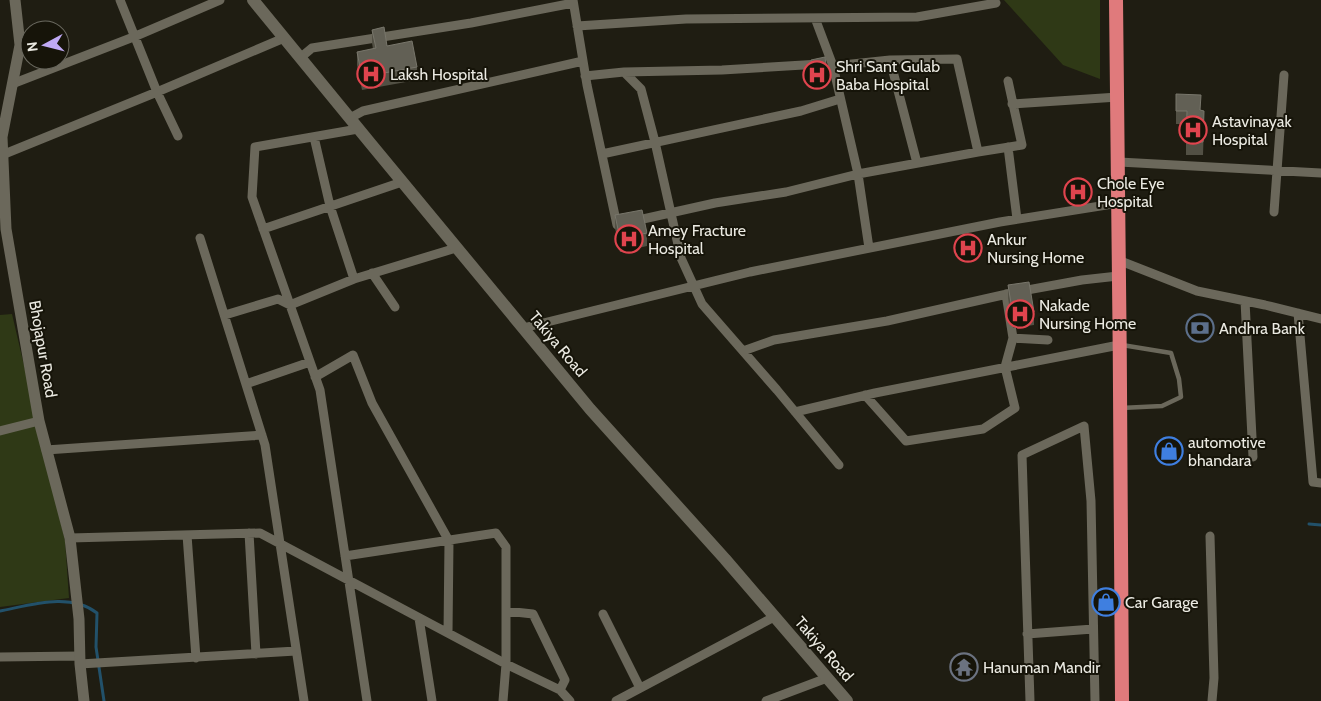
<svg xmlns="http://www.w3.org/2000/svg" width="1321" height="701" font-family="Cabin,sans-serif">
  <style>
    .green { fill: #2f3916 }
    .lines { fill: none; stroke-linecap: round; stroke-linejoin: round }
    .stream { stroke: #22516a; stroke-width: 3 }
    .service { stroke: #6b685b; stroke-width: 4.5 }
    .minor { stroke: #6b685b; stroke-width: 9 }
    .tertiary { stroke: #6b685b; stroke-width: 11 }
    .secondary { stroke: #6b685b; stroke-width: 12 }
    .trunk { stroke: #e07a7c; stroke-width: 14 }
    .wall { fill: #525044 }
    .building { fill: #626055; stroke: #78766b }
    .labels { text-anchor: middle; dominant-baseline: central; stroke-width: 4; stroke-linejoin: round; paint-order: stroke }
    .poi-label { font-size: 16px; fill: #ebeae2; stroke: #161409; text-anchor: start }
    .street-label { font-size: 16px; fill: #ebeae2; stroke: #161409 }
  </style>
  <rect width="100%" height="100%" fill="#1f1d12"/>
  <path class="green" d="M1004 0H1100V79L1063 65Z
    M12 314 65 541 69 598 0 607V315Z"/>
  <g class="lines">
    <path class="stream" d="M1309 524 1321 525
      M0 611C31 605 70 592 97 613L96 647 104 701"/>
    <path class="service" d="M1121 408 1162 406 1181 397 1179 379 1171 353 1122 345"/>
    <path class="minor" d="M120 0 157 92 178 136
      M573 0 587 85 617 225
      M815 18 833 66
      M577 26 686 19 917 17 996 3
      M300 58 312 48 471 23 573 3
      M890 60 917 163
      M624 72 641 89 655 142 681 258 702 304 777 390 839 465
      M585 76 624 72 722 70 820 64
      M12 84 136 36 220 0
      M1012 104 1118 97
      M350 118 363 111 583 61
      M358 129 255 147 252 197 320 390 367 701
      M314 137 330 206 354 279 456 248
      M1008 147 1017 219
      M978 152 1022 145 1008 81
      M602 154 801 111 840 99
      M2 155 157 92 284 38
      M1119 162 1321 173
      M1274 212 1284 75
      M634 221 715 203 786 192 858 174 978 152 957 59 890 60 833 66 858 174 869 248
      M263 229 402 182
      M200 238 265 445 304 701
      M1118 260 1197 291 1265 305 1321 319
      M372 273 395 307
      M1006 294 1013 338
      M1245 301 1253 457
      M1298 313 1313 482 1321 483
      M225 315 278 299 290 305 354 279
      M523 328 750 272 1000 222 1119 203
      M743 351 774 340 887 321 1016 292 1082 280 1118 276
      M315 377 353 355 372 403 449 541 448 633
      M246 384 310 362
      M865 395 906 441 983 429 1015 408 1005 367 1013 338 1048 340
      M795 412 875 393 1119 345
      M0 431 39 421
      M46 450 262 435
      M249 533 256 654
      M187 535 196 658
      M1210 536 1214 678 1212 701
      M70 538 260 533 506 664 560 690 570 701
      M345 556 496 533 506 547V664L503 701
      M506 611 533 614 565 680 560 690
      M603 614 640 688
      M419 618 432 701
      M1027 634 1093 629
      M0 657 79 656
      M80 664 296 651
      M616 701 774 617
      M766 701 827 678
      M1030 701 1022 455 1084 426 1091 501 1095 701"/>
    <path class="tertiary" d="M15 0 20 45 2 137 6 229 39 421 70 538 79 619 80 664 84 701"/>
    <path class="secondary" d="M253 0 371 144 590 409 725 559 847 701"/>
    <path class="trunk" d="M1116 0C1120 234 1120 467 1122 701"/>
  </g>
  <path class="wall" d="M372 30 387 46 417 67V80L362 90 357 65V52L373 49 372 43Z
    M811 60 827 72V81L813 83 811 68Z
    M1200 110 1204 124 1203 155H1186V124H1176V111Z
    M615 215 647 233V246L620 252 615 228Z
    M1008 285 1034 312V325L1013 328 1008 298Z"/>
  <path class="building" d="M384 27 387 46 412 41 417 67 362 77 357 52 376 48 372 30Z
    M825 57 827 72 813 74 811 60Z
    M1176 94 1201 95 1200 110 1204 111 1203 142H1186L1187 111H1176Z
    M642 210 647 233 620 239 615 215Z
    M1029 282 1034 312 1013 315 1008 285Z"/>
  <defs>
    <g id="hospital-ring" transform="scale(1.4375)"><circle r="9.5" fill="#161409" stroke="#e0444e" stroke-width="1.5"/><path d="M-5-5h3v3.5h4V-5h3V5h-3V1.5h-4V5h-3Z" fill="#e0444e"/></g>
    <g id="bank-ring" transform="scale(1.4375)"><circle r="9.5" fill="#161409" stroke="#5c6f8a" stroke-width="1.5"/><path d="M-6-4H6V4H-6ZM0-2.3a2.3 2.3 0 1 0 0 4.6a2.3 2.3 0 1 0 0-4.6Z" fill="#5c6f8a"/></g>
    <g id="shop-ring" transform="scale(1.4375)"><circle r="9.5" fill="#161409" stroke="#3f7fe0" stroke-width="1.5"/><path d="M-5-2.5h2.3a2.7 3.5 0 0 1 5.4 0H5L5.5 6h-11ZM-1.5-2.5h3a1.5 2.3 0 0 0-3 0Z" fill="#3f7fe0"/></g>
    <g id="temple-ring" transform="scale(1.4375)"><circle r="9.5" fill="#161409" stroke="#6b7280" stroke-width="1.5"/><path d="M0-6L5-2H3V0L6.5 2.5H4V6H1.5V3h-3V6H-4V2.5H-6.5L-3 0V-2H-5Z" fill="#6b7280"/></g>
  </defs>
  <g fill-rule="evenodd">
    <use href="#hospital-ring" x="371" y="74"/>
    <use href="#hospital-ring" x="817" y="75"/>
    <use href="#hospital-ring" x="1193" y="130"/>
    <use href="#hospital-ring" x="1078" y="192"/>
    <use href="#hospital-ring" x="629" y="239"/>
    <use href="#hospital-ring" x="968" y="248"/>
    <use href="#hospital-ring" x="1020" y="314"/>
    <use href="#bank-ring" x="1200" y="328"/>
    <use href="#shop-ring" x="1169" y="451"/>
    <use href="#shop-ring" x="1106" y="602"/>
    <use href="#temple-ring" x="964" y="667"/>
  </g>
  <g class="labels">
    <g class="poi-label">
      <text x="836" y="66">Shri Sant Gulab<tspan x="836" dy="18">Baba Hospital</tspan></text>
      <text x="390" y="74">Laksh Hospital</text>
      <text x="1212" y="121">Astavinayak<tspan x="1212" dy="18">Hospital</tspan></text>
      <text x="1097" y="183">Chole Eye<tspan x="1097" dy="18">Hospital</tspan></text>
      <text x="648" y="230">Amey Fracture<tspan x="648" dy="18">Hospital</tspan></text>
      <text x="987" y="239">Ankur<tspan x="987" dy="18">Nursing Home</tspan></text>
      <text x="1039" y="305">Nakade<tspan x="1039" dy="18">Nursing Home</tspan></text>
      <text x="1219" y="328">Andhra Bank</text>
      <text x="1188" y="442">automotive<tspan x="1188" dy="18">bhandara</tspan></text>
      <text x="1125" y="602">Car Garage</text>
      <text x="983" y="667">Hanuman Mandir</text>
    </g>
    <g class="street-label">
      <text transform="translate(558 344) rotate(50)">Takiya Road</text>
      <text transform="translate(43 349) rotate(80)">Bhojapur Road</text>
      <text transform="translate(824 649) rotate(49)">Takiya Road</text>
    </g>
  </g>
  <g transform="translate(45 45) rotate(263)"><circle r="24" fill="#161409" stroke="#6b6a60"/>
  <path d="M0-4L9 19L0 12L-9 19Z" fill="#bfa9f4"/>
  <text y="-8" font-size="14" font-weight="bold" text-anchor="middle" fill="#ebeae2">N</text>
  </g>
</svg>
